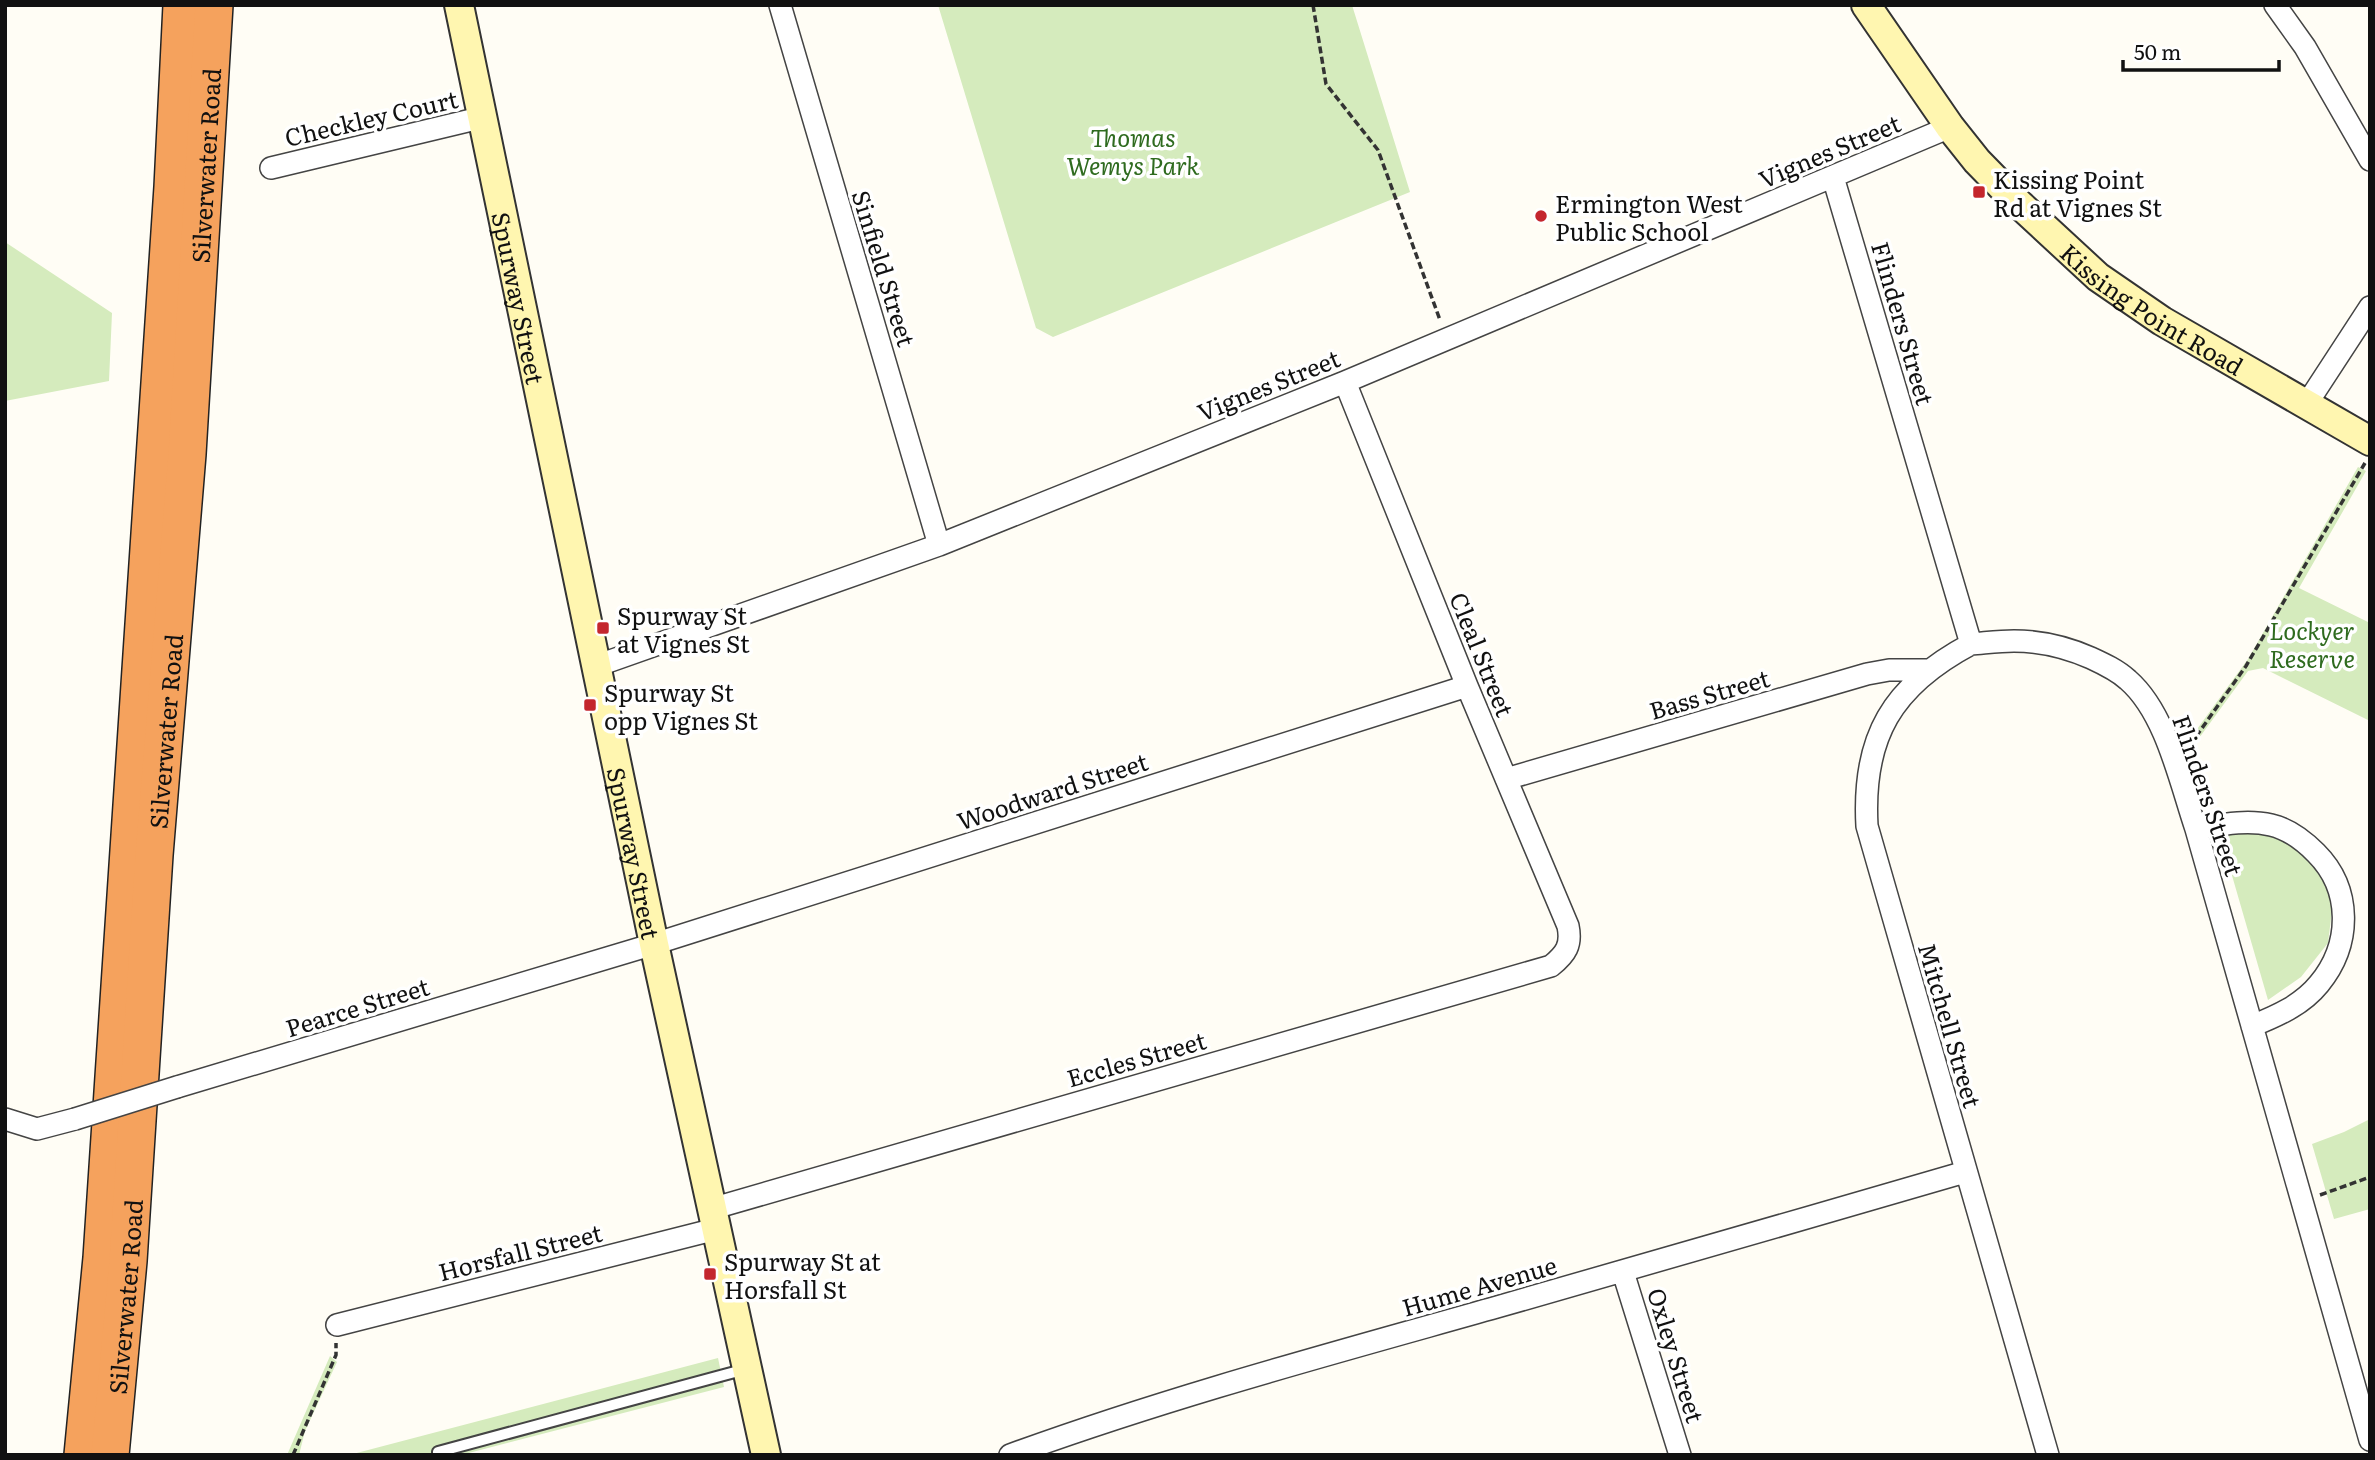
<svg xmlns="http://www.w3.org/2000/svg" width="2375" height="1460" font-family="Literata,serif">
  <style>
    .green { fill: #d5ebbd }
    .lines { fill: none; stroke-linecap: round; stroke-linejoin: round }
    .lane-casing { stroke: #444; stroke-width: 14 }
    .street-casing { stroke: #444; stroke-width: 24 }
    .secondary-casing { stroke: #333; stroke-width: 32 }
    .highway-casing { stroke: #222; stroke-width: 40 }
    .path { stroke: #333; stroke-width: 3.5; stroke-dasharray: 7 3.5; stroke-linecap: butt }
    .lane { stroke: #fff; stroke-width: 10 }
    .street { stroke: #fff; stroke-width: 21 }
    .secondary { stroke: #fff6b0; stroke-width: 28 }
    .highway { stroke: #f5a25d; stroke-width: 37 }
    .street-bridge-casing { stroke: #444; stroke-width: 24; stroke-linecap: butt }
    .street-bridge { stroke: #fff; stroke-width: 21 }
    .poi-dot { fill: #c4262e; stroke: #fff; stroke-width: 2.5 }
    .labels { text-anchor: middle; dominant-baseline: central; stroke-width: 7; stroke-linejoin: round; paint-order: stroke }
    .street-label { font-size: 24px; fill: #111; stroke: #fff }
    .park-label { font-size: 24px; font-style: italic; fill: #2f6b1f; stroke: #fff }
    .poi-label { font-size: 24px; fill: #111; stroke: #fff; text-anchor: start }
  </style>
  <rect width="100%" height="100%" fill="#fffdf5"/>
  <path class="green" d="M938 5H1352L1410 192 1053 337 1036 328Z
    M5 242 112 313 109 381 5 401Z
    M2358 467 2366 471 2299 588 2370 623V721L2263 668 2248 671 2194 745 2189 732H2195L2248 659Z
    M2249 830 2284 838 2317 862 2333 902 2328 943 2301 977 2268 1000 2220 834Z
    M2370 1119V1209L2334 1219 2312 1144 2344 1132Z
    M330 1356 337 1362 305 1431 299 1455H287Z
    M718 1358 724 1387 461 1455H349Z"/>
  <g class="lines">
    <g class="lane-casing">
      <path id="lane" d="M438 1452 746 1369"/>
    </g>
    <g class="street-casing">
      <path id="street" d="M780 5 939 545
        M2275 5 2305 47 2370 160
        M271 168 484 117
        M1833 177 1971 644C1985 643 1999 641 2014 641 2041 641 2066 647 2091 658 2104 664 2117 670 2128 680 2166 713 2180 782 2196 829L2370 1440
        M2306 405 2370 307
        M1971 644C1892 686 1862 737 1867 826L2048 1455
        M596 666 939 545 1345 382 1950 127
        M1506 779 1867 674 1889 670H1928
        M2196 829C2220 825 2246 819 2271 825 2289 829 2303 840 2316 853 2352 889 2352 944 2319 984 2302 1005 2277 1016 2252 1026
        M177 1087 654 944 1467 686
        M5 1119 37 1129 75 1119
        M711 1209 1551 966C1566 954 1572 945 1568 926L1467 686 1345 382
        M1623 1272 1680 1455
        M337 1325 716 1229
        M1010 1455C1169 1397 1334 1353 1497 1307 1653 1263 1809 1217 1965 1172"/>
    </g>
    <g class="secondary-casing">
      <g id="secondary">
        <path id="s1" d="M459 5 654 944 766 1455"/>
        <path id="s2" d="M1866 5 1950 127 1977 161 2018 203 2098 277 2162 321 2370 441"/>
      </g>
    </g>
    <g class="highway-casing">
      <g id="highway">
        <path d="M83 1455 102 1258 173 187 182 5"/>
        <path id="s3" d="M110 1455 128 1261 154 855 187 454 214 5"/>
      </g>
    </g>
    <path class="path" d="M1313 5 1326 84 1378 150 1440 320
      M2190 745 2246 666 2365 463
      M2320 1195 2370 1177
      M293 1455 336 1355V1343"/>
    <use href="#lane" class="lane"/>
    <use href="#street" class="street"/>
    <use href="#secondary" class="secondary"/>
    <use href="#highway" class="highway"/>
    <g class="street-bridge-casing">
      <path id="street-bridge" d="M75 1119 177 1087"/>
    </g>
    <use href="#street-bridge" class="street-bridge"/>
  </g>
  <g class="poi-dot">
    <rect x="1972" y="185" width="14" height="14" rx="3.5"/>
    <circle cx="1541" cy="216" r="7"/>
    <rect x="596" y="621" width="14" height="14" rx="3.5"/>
    <rect x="583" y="698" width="14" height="14" rx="3.5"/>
    <rect x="703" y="1267" width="14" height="14" rx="3.5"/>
  </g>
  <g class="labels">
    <g class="street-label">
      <text transform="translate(371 117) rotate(-13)">Checkley Court</text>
      <text transform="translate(1829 150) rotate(-23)">Vignes Street</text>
      <text stroke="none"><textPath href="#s3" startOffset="1293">Silverwater Road</textPath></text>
      <text transform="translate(885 268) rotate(73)">Sinfield Street</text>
      <text stroke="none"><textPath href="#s1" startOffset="299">Spurway Street</textPath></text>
      <text stroke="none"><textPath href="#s2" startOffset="422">Kissing Point Road</textPath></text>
      <text transform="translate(1904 323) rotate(74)">Flinders Street</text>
      <text transform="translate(1268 384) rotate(-22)">Vignes Street</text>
      <text transform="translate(1483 654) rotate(68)">Cleal Street</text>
      <text transform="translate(1709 693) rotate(-16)">Bass Street</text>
      <text stroke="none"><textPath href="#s3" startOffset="726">Silverwater Road</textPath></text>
      <text transform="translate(1052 790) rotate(-18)">Woodward Street</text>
      <text transform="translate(2209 795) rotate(71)">Flinders Street</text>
      <text stroke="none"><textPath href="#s1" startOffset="866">Spurway Street</textPath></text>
      <text transform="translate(357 1006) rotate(-17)">Pearce Street</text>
      <text transform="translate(1951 1025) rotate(74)">Mitchell Street</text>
      <text transform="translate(1136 1058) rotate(-16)">Eccles Street</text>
      <text transform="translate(520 1251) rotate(-14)">Horsfall Street</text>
      <text transform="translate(1479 1285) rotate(-16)">Hume Avenue</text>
      <text stroke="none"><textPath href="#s3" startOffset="159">Silverwater Road</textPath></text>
      <text transform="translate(1677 1355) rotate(73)">Oxley Street</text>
    </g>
    <g class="park-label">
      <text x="1133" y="136">Thomas<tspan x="1133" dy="28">Wemys Park</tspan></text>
      <text x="2312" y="629">Lockyer<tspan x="2312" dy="28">Reserve</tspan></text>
    </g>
    <g class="poi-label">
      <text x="1993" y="178">Kissing Point<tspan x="1993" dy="28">Rd at Vignes St</tspan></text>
      <text x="1555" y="202">Ermington West<tspan x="1555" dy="28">Public School</tspan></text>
      <text x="617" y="614">Spurway St<tspan x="617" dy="28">at Vignes St</tspan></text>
      <text x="604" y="691">Spurway St<tspan x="604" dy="28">opp Vignes St</tspan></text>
      <text x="724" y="1260">Spurway St at<tspan x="724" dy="28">Horsfall St</tspan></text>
    </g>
  </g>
  <rect width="2375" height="1460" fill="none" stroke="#111111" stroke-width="14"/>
  <path d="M2123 60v10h156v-10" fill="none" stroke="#111111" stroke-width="3.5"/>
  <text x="2134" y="60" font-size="21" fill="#111111" stroke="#ffffff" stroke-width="5" paint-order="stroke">50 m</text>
</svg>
